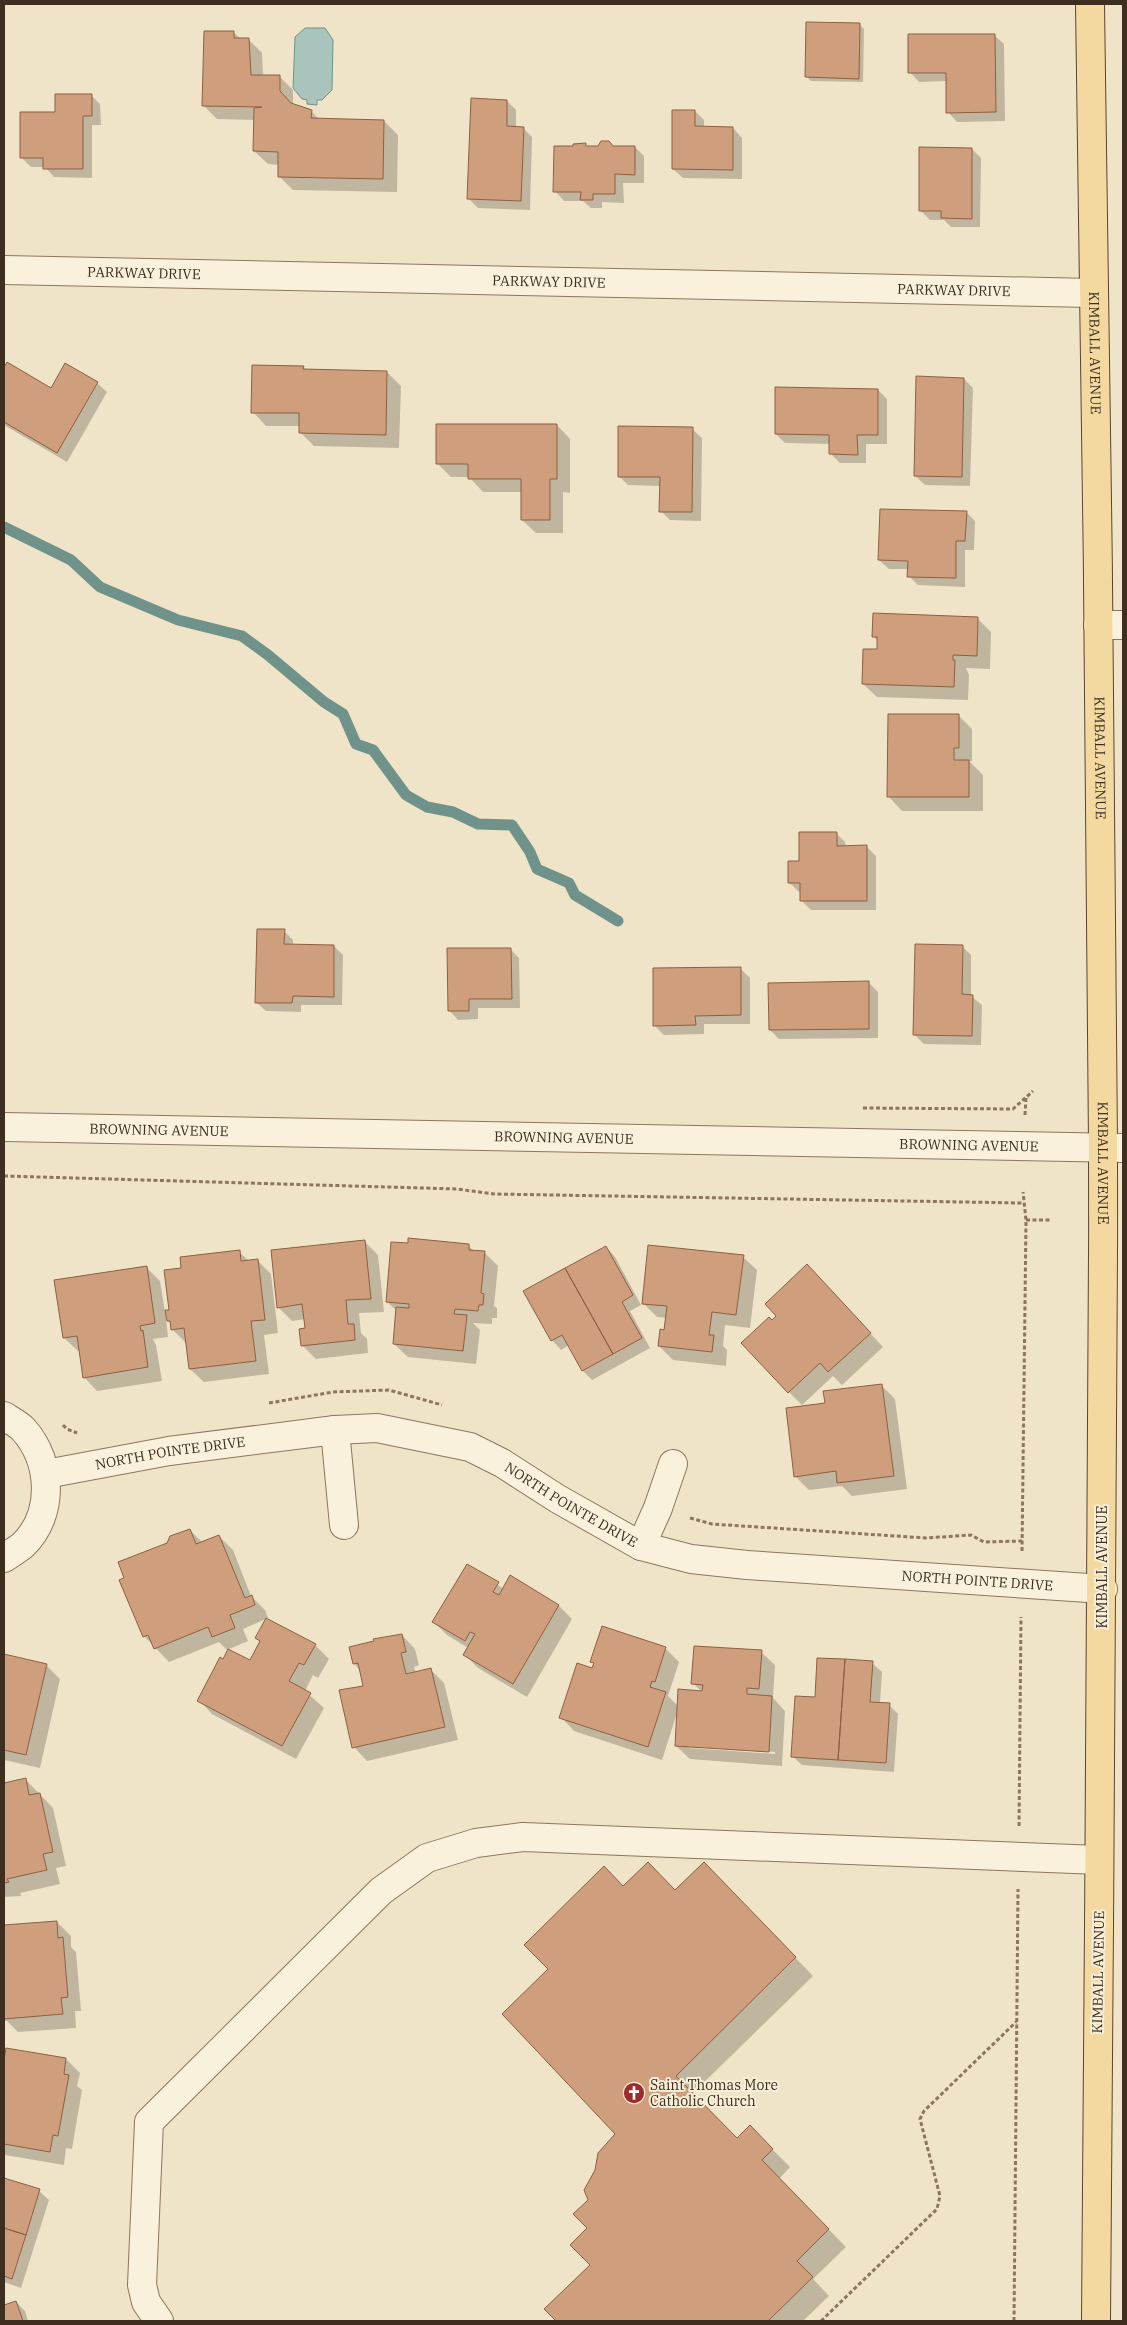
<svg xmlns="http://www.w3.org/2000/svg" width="1127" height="2325" font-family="'IBM Plex Serif',serif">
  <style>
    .water { fill: #a9c4bc; stroke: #6f938a }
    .shadow { fill: #0003; fill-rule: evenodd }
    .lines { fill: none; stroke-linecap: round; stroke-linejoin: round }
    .stream { stroke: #6f938a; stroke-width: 11 }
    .building { fill: #cf9f7d; stroke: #8d5f41 }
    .minor-casing { stroke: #8d765c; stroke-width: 30 }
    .major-casing { stroke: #5b4430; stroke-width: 30 }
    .path { stroke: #8d765c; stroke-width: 3; stroke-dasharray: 4 2.5; stroke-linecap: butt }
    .minor { stroke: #faf1dc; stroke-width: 28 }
    .major { stroke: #f3d9a0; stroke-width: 28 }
    .labels { text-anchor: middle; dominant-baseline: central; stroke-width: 4; stroke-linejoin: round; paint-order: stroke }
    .street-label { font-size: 14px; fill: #3d2e20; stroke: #f7eed8 }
    .poi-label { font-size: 14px; fill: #3d2e20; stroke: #f7eed8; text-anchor: start }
  </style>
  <rect width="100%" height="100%" fill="#f0e4c8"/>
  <path class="water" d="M305 28H325L333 40 332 90 322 100H317V105L307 104V100L302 99 293 88 295 37Z"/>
  <path class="shadow" d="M859 24 864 29 863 82 811 81 806 76Z
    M233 32 241 39H248L262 53 263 76H279L293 90V105L311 111 320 120 384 121 398 135 397 192 293 190 279 176V165L268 164 254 151 255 120 217 119 203 105Z
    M994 35 1004 44 1005 121 957 122 948 112 947 81 919 82 910 72Z
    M91 95 100 104 101 125H92V178L54 177 45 167H31L21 157Z
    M507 101 516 110V128H523L532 137 530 210 478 208 468 198Z
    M695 111 704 120V128H733L742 138V179L683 178 673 169Z
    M586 145 588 147H635L644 156V183H623L624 203 602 202V208H591L583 201H564L555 191 574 148Z
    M972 149 981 158 980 227H951L944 220H930L921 211Z
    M7 364 51 390 97 383 107 392 67 462 4 425V370Z
    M303 367 307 371 387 372 401 386 399 448 314 446 301 433V426H266L253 412Z
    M964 379 973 388 970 486 925 485 915 476Z
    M878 390 887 399V444H866V463H840L831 454 830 444 785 443 776 434Z
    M557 425 570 439V493L563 492V533H536L522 520V492H483L469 477H451L438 464Z
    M692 429 702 438 701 521 670 520 661 511V486L628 485 619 476Z
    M966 512 975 521 974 550H965V587L918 585 909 576V569H889L879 560Z
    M977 618 991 632 990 669 966 668 969 675 968 700 877 697 863 684 878 651V641L873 636Z
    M958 715 972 729V761H969L983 775V811H902L889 797Z
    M836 833 845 842 846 847H867L876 856V910H811L802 901V892H799L789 882 800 862Z
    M284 931 293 940V945L334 946 343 955 342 1005H301V1012L266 1011 256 1002Z
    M962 946 971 955V996L982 1005 981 1045 924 1044 915 1035Z
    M510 949 519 958 520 1008H478V1019L458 1020 449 1010Z
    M740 968 750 978V1024H704V1034L664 1035 655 1026Z
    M869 983 878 992V1038L779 1039 770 1030Z
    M364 1241 378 1255 384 1312 359 1313 361 1333 367 1339 368 1353 316 1359 302 1345 306 1329 305 1319 292 1321 279 1308Z
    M468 1245 474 1251 484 1252 498 1266 494 1306 497 1308V1318H492V1324L473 1323 480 1330 476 1364 408 1357 394 1344 397 1311 387 1302Z
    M606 1247 615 1257 641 1305 630 1311 650 1348 592 1380 583 1371 569 1345 561 1350 552 1340Z
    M239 1252 249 1261 257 1260 271 1274 278 1333 264 1335 269 1374 204 1382 190 1369 186 1343 172 1329 171 1324 166 1318 168 1337 153 1339 156 1345 162 1381 97 1391 84 1377 80 1351H78L64 1338 146 1267 160 1281 165 1312 170 1311 182 1269Z
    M743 1257 757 1270 750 1328 725 1325 723 1346 727 1350 726 1366 673 1360 659 1346 666 1331 667 1318 657 1317 643 1303Z
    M821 1280 883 1347 842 1385 833 1376 802 1405 789 1392 772 1322Z
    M881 1385 895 1399 907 1489 852 1496 842 1486 809 1490 795 1476Z
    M190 1530 203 1543 219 1536 233 1550 251 1596 265 1610 268 1618 243 1629 248 1641 227 1650 219 1642 169 1662 144 1636 125 1578 167 1544Z
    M467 1565 504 1589 510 1577 559 1606 572 1619 527 1697 478 1668 464 1654 468 1648 447 1635 433 1621Z
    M402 1635 415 1649 419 1665 414 1667 416 1673 431 1670 444 1683 458 1740 367 1761 354 1747 365 1687 361 1671 354 1664Z
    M257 1638 315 1645 329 1659 318 1678 313 1675 305 1691 324 1708 296 1759 212 1714 199 1700 250 1662 260 1642Z
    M665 1648 679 1662 668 1696 678 1706 702 1692 693 1683 761 1652 775 1665 773 1698 785 1711 782 1766 690 1759 676 1746 677 1713 662 1760 574 1731 561 1717 593 1670 595 1664 592 1661ZM689 1746 775 1752V1754L689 1748Z
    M4 1656 46 1665 60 1679 40 1768 4 1760Z
    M872 1663 882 1672 880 1704 889 1705 898 1714 894 1772 802 1765 792 1756 816 1699Z
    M26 1780 53 1808 66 1866 56 1868 60 1884 20 1893 21 1896 4 1897V1785Z
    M722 1881 813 1976 692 2094 737 2140 750 2127 790 2167 779 2179 846 2247 813 2279 829 2296 803 2321H558L546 2309 591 2265 588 2228 589 2200 617 2134 549 1969 623 1888 675 1892Z
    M57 1922 71 1936V1947L76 1952 81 2011H75L76 2028 18 2032 7 2021H4V1926Z
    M66 2059 80 2073 77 2086 82 2090 72 2149 66 2148 64 2165 5 2155 4 2060Z
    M4 2179 39 2191 49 2200 21 2288 4 2282Z
    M16 2302 25 2311 28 2321H4V2306Z"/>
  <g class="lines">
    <path class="stream" d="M4 527 71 560 100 587 178 620 242 636 268 655 324 702 343 714 356 744 373 750 406 795 427 807 453 812 478 824 512 825 530 852 537 869 569 883 575 895 618 921"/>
  </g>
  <path class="building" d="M806 22 860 23 859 79 805 77Z
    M204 31H234V38H249L251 75H280V91L291 103 312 110 311 118 384 120 383 179 278 177V152L253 151 254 108 262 107 202 106Z
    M908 34H995L996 112 946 113V73H908Z
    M55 94H92V116H83V169H43V158H20V112H55Z
    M471 98 507 100V126L524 127 521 201 467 199Z
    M672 110H695V126L733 127V170L672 169Z
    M601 141H609L613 146H635V175L615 174V194H593V200H580L581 192H553L554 146H573V144L586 143V146H598Z
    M919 147 972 148V219L941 218V211H919Z
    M7 362 51 388 65 363 98 382 57 453 4 422V367Z
    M252 365 304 366 303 369 387 371 386 435 299 433V413H251Z
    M916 376 964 378 962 477 914 476Z
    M775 387 878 389V435H857L858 455 829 454V435L775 434Z
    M436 424H557V479H550V520H521V479H468V464H436Z
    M618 426 693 427 692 512H659L660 477H618Z
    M880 509 967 511 965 541H956V578L907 577 908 561 878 560Z
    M873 613 978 617 977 656 953 655V660H955L954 687 862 684 863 649H877V637H872Z
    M888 714H959V748H954V760H969V797H887Z
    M799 832H837V846L867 845V901H800V883H788V861H799Z
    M257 929H285L284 944 334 945V997L293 996 292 1003H255Z
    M915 944 963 945 962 994 973 995 972 1036 913 1035Z
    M447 948H511L512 999H469V1011H448Z
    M741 967V1015L695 1016 696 1025 653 1026V968Z
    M869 981V1029L769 1030 768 983Z
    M408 1238 469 1244V1250L485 1251 481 1293 484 1294 483 1305H479L478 1311 455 1309 454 1314 467 1315 463 1351 393 1344 396 1307 409 1308V1304L386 1302 391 1242 408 1243Z
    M365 1240 371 1299 346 1300 348 1324H354L355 1340 301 1346 299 1329 305 1328 302 1304 277 1308 271 1250Z
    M648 1245 744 1255 736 1315 712 1312 709 1335H714L712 1352 658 1346 660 1329 664 1330 667 1306 642 1304Z
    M606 1246 633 1295 622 1302 642 1338 613 1354 565 1268Z
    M240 1250 241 1261 258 1259 265 1320 251 1321 256 1361 189 1369 184 1328 171 1330 170 1321H167L165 1310H169L164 1270 181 1268 180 1257Z
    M807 1264 871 1333 828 1372 820 1363 788 1393 741 1343 769 1317 772 1320 776 1316 765 1304Z
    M147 1266 155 1323 140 1326 141 1331 143 1330 148 1367 83 1378 77 1336 63 1338 54 1280Z
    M565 1268 613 1354 582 1371 562 1335 551 1341 523 1291Z
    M882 1384 894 1476 837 1483 836 1471 794 1477 786 1408 825 1403 823 1391Z
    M190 1529 196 1544 219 1535 245 1598 252 1595 255 1605 230 1615 235 1628 212 1637 208 1627 154 1649 148 1635 143 1637 119 1580 124 1578 118 1562 167 1543 170 1536Z
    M467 1564 499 1582 493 1592 499 1595 510 1575 559 1605 513 1684 463 1655 475 1634 470 1632 465 1641 432 1622Z
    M266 1618 316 1644 304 1665 299 1663 289 1681 311 1693 282 1746 197 1701 220 1657 223 1659 228 1649 250 1660 260 1641 255 1638Z
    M602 1626 666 1647 655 1682 652 1681 650 1687 666 1692 648 1747 559 1718 577 1663 592 1668 594 1663 590 1662Z
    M402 1634 406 1652 401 1653 406 1674 431 1668 445 1727 352 1748 339 1690 363 1686 358 1663 353 1664 349 1647 374 1641 373 1639Z
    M694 1646 762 1650 759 1689 747 1688V1694L772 1696 769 1752 675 1746 678 1689 702 1691 703 1685 691 1684Z
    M4 1654 47 1664 26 1755 4 1750Z
    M817 1658 845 1659 838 1760 791 1757 795 1696 815 1697Z
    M845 1659 873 1661 870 1702 890 1703 886 1763 838 1760Z
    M26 1778 29 1795 40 1793 53 1852 43 1854 47 1870 7 1879 9 1882 4 1883V1783Z
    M648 1862 675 1890 704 1862 796 1957 676 2076 737 2138 750 2125 773 2149 762 2160 829 2229 797 2261 813 2277 768 2321H556L544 2309 590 2265 570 2245 587 2228 573 2214 588 2200 584 2190 595 2170 598 2153 615 2134 502 2014 548 1969 524 1945 604 1866 623 1886Z
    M57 1921 58 1938 63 1937 68 1997 61 1998 63 2014 4 2019V1925Z
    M6 2048 66 2058 64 2074 69 2075 58 2136 53 2135 50 2152 4 2144V2059Z
    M4 2178 40 2189 26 2235 4 2228Z
    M4 2228 26 2235 12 2279 4 2276Z
    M16 2301 23 2321H4V2305Z"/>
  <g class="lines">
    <g class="minor-casing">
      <g id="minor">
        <path id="s1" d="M4 270 1093 293"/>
        <path d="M1098 625H1123"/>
        <path id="s2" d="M4 1127 1123 1148"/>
        <path d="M4 1416C10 1420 18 1424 23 1429 52 1461 55 1514 23 1545 17 1550 10 1554 4 1558"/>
        <path d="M335 1430 344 1525"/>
        <path id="s3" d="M46 1474 169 1451 335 1430 377 1428 470 1447 502 1463 558 1499 641 1546 691 1559 747 1565 1103 1589"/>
        <path d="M641 1546 658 1508 673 1464"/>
        <path d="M159 2321 146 2302 142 2285 149 2122 381 1891 427 1858 476 1843 523 1837 1099 1860"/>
      </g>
    </g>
    <g class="major-casing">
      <g id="major">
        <path id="s4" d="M1090 4C1095 384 1102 765 1103 1145 1104 1537 1098 1929 1096 2321"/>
      </g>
    </g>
    <path class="path" d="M863 1108 1013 1109 1033 1091
      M1025 1115 1026 1098
      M4 1176 457 1189 494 1194 1022 1203
      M1026 1220H1050
      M269 1403 333 1392 389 1390 442 1405
      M63 1425 67 1429 77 1433
      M690 1518 712 1524 926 1538 971 1535 984 1542 1022 1541
      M1022 1551 1026 1220 1023 1192
      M1019 1826 1021 1617
      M821 2321 937 2209 940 2196 920 2119 924 2111 1016 2022
      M1014 2321 1018 1889"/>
    <use href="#minor" class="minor"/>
    <use href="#major" class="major"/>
  </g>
  <defs>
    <g id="church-disc" transform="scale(1.125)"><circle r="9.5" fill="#9e2a2b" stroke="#f7eed8"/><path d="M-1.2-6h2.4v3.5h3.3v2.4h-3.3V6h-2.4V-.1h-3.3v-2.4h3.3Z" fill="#fff"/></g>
  </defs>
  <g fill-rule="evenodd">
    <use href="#church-disc" x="634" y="2093"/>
  </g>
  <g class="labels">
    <g class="street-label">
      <text stroke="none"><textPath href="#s1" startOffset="140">PARKWAY DRIVE</textPath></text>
      <text stroke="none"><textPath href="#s1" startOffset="545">PARKWAY DRIVE</textPath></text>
      <text stroke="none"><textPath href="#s1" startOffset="950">PARKWAY DRIVE</textPath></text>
      <text stroke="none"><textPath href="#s4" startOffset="349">KIMBALL AVENUE</textPath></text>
      <text stroke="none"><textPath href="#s4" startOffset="754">KIMBALL AVENUE</textPath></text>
      <text stroke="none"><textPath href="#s2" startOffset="155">BROWNING AVENUE</textPath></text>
      <text stroke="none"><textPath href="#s2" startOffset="560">BROWNING AVENUE</textPath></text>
      <text stroke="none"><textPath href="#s2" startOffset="965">BROWNING AVENUE</textPath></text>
      <text stroke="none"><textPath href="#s4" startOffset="1159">KIMBALL AVENUE</textPath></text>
      <text stroke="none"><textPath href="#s3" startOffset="126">NORTH POINTE DRIVE</textPath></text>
      <text stroke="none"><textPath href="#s3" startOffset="546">NORTH POINTE DRIVE</textPath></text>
      <text transform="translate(1102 1567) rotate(-90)">KIMBALL AVENUE</text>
      <text stroke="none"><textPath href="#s3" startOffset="966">NORTH POINTE DRIVE</textPath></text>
      <text transform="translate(1098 1972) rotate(-89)">KIMBALL AVENUE</text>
    </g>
    <g class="poi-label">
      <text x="650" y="2085">Saint Thomas More<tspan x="650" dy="16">Catholic Church</tspan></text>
    </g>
  </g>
  <rect width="1127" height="2325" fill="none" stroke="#3d2e20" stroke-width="10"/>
</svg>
